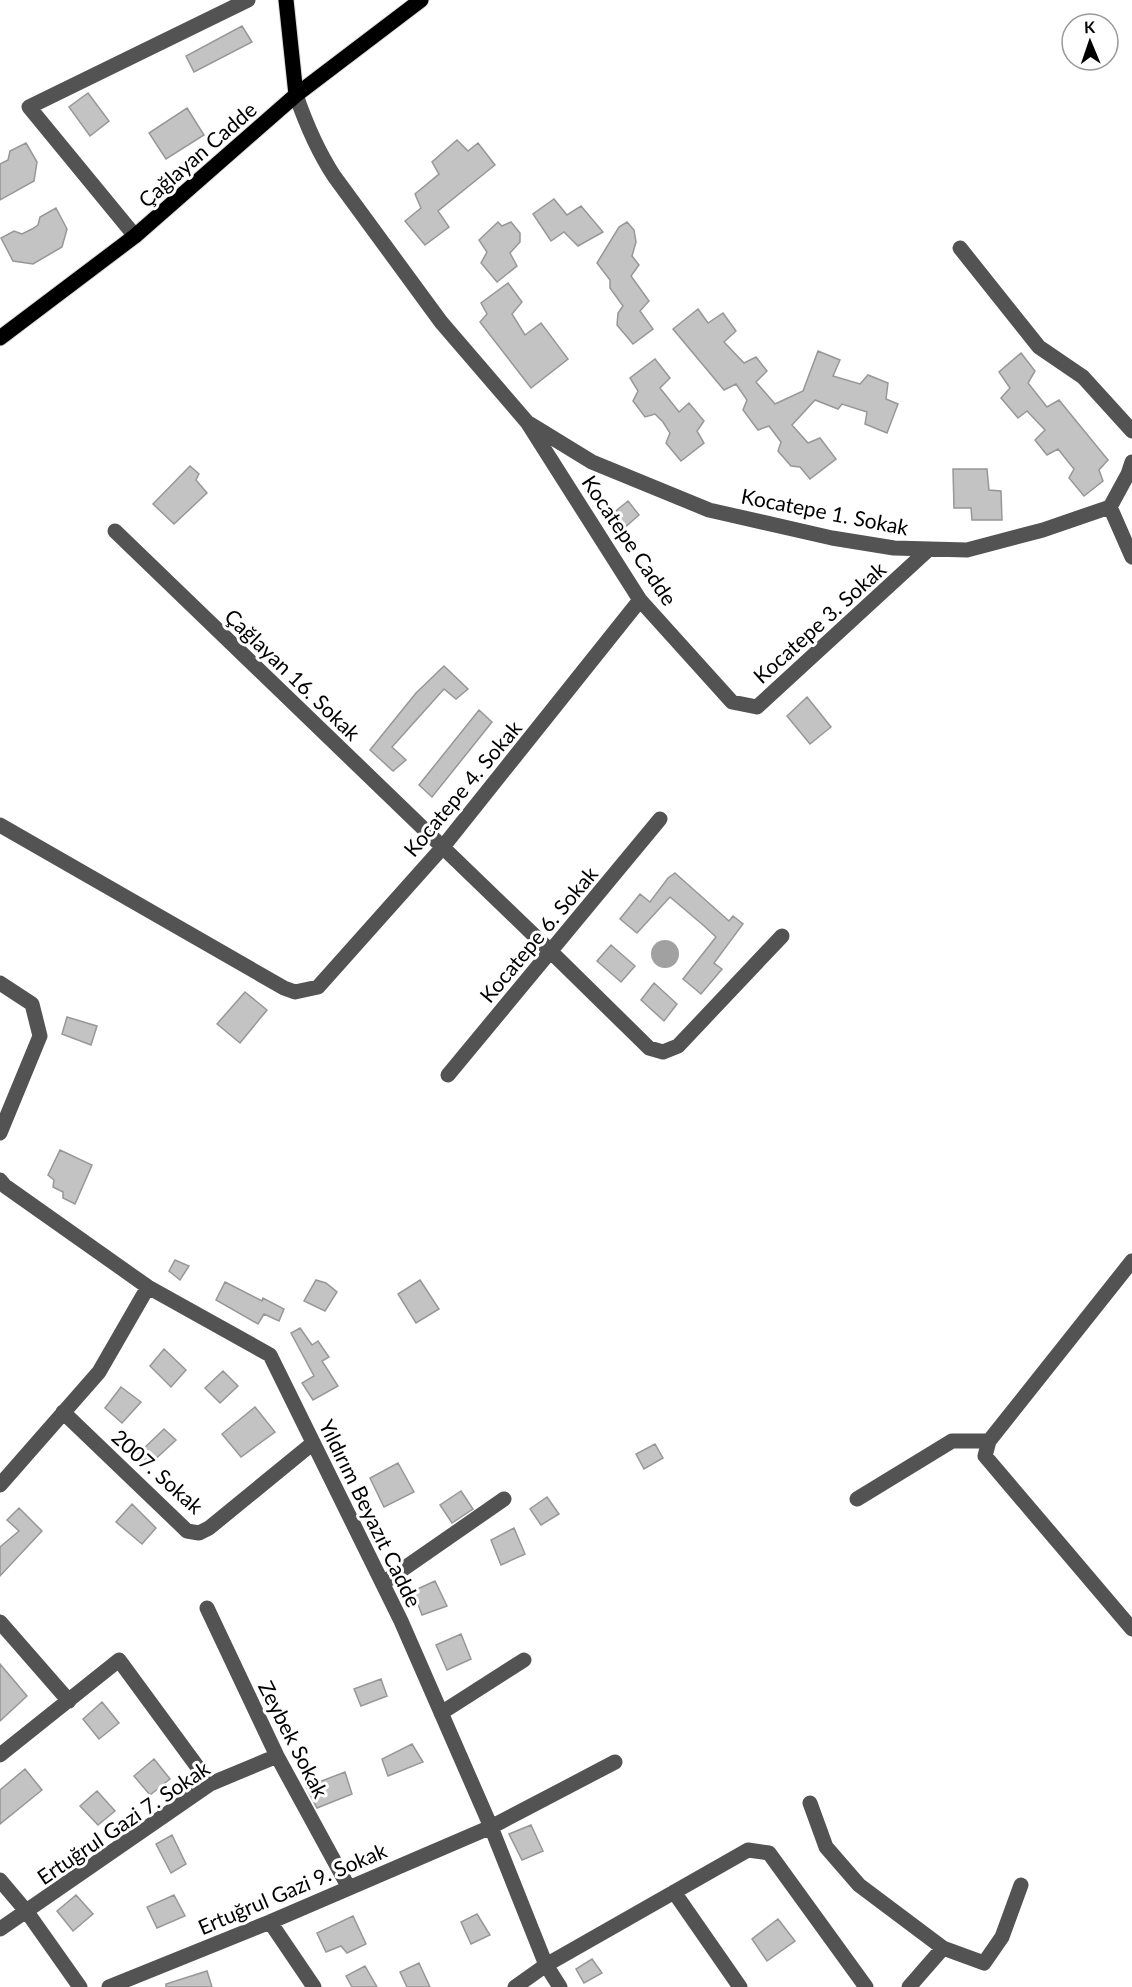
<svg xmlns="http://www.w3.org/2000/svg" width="1132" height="1987" font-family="Lato,sans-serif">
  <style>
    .water { fill: #a1a1a1 }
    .building { fill: #c3c3c3; stroke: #979797; stroke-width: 1.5 }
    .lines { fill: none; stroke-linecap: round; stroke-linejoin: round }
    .major-casing { stroke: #dbdbdb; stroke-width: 17 }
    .minor { stroke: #535353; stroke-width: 15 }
    .major { stroke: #000; stroke-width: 15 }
    .labels { text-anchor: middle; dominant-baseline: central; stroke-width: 6; stroke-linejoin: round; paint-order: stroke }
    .street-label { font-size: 21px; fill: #000; stroke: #fff }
  </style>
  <rect width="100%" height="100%" fill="#fff"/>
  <path class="water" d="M651 954a14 14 0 1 1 28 0a14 14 0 1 1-28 0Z"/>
  <path class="building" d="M242 26 252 42 194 72 186 56Z
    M88 93 109 121 90 136 69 107Z
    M187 108 204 135 166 159 149 133Z
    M457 140 468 151 478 143 495 165 438 211 449 227 425 245 405 221 421 208 415 194 439 174 432 162Z
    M26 143 37 162 34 181 0 200V164L8 160 10 151Z
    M554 199 567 215 581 206 603 232 578 246 564 232 551 241 533 214Z
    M56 208 67 229 62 247 33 264 13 261 1 238 14 231 22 234 32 229 38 225 40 217Z
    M498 222 502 226 511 222 520 233V242L510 253 517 266 497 282 481 263 487 252 479 240Z
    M627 222 634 230 636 242 632 256 639 265 631 276 649 301 640 311 653 329 633 344 617 325 618 313 623 306 610 288V280L597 263 619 227Z
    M508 283 522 302 512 314 525 335 541 323 568 359 531 388 480 322 487 314 481 303Z
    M698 309 708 323 723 313 736 331 724 342 744 363 756 357 767 371 756 382 775 404 803 391 818 351 840 360 833 376 860 384 868 375 888 383 886 399 898 404 887 433 865 424 867 412 842 404 838 409 815 400 792 425 808 443 820 438 836 459 810 479 800 467 791 466 778 451 781 442 769 426 758 430 743 410 747 400 736 384 724 390 673 329Z
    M1021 353 1035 371 1028 383 1047 407 1059 400 1108 460 1099 470 1103 481 1084 496 1069 478 1074 469 1058 449 1047 455 1035 440 1045 430 1027 411 1018 418 1001 398 1010 388 999 372Z
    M655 359 670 378 660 388 679 412 689 403 704 421 697 431 704 443 681 461 666 443 670 433 663 422 655 414 645 417 633 401 638 391 630 378Z
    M190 466 199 474 196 480 207 493 174 524 153 504Z
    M953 469H987L989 490 1001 491 1002 520H972L971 508H954Z
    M628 501 639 515 622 530 611 515Z
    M444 666 468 689 456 699 444 689 392 747 406 760 393 771 370 750 416 693Z
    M807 697 831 727 810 744 787 716Z
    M479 710 492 722 432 797 419 785Z
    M675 873 729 921 733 916 743 924 714 963 722 969 701 994 683 979 716 937 703 925 670 897 637 933 620 919 640 894 650 902 668 878Z
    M611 945 635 966 621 982 597 961Z
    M654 983 677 1004 664 1021 641 1000Z
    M245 992 267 1010 240 1043 217 1024Z
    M67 1017 97 1026 91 1045 62 1034Z
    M60 1150 92 1165 75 1204 63 1198V1192L53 1187 54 1180 48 1175Z
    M175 1260 189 1266 180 1280 169 1271Z
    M316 1280 326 1283 337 1292 325 1311 304 1301Z
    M420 1280 439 1309 416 1323 398 1294Z
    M225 1282 262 1301 263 1298 284 1309 279 1321 264 1314 258 1324 216 1300Z
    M300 1328 312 1345 318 1341 329 1357 322 1361 338 1386 313 1400 302 1383 314 1376 291 1333Z
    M164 1349 186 1370 171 1387 150 1366Z
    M223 1371 238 1386 220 1403 205 1388Z
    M121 1387 141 1402 122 1423 105 1408Z
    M255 1407 275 1432 241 1457 222 1434Z
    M164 1429 176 1440 149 1465 138 1454Z
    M655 1444 663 1458 644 1469 636 1454Z
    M398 1463 414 1492 384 1507 370 1478Z
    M461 1491 473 1509 452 1523 440 1505Z
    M547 1497 559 1514 541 1525 530 1509Z
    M132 1504 156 1528 142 1544 116 1522Z
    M19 1508 42 1531 0 1576V1547L19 1531 7 1520Z
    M514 1528 525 1554 501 1565 491 1540Z
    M435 1581 447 1606 422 1615 413 1591Z
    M461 1634 471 1659 447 1670 436 1645Z
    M0 1664 27 1696 0 1721Z
    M381 1679 387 1696 361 1706 354 1689Z
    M102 1702 119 1723 99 1739 83 1719Z
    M412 1744 423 1762 388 1776 382 1759Z
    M154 1759 170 1779 150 1795 134 1776Z
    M25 1769 42 1790 0 1824V1790Z
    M345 1772 352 1794 317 1808 306 1787Z
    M97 1791 115 1811 98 1825 80 1806Z
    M531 1825 543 1851 522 1860 509 1834Z
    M172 1835 186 1864 171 1873 156 1844Z
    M76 1895 93 1914 73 1931 57 1911Z
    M174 1895 185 1916 157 1928 147 1907Z
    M477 1914 490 1935 471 1944 461 1922Z
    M353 1916 366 1944 347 1953 341 1946 326 1952 317 1933Z
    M778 1919 795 1941 767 1961 752 1939Z
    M592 1959 602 1973 584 1983 576 1969Z
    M419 1963 430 1987H407L400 1972Z
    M365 1966 377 1987H352L346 1976Z
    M207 1971 212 1987H166V1984Z"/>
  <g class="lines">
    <g class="major-casing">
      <path id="major" d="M286 0 296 95
        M0 338 135 236 296 95 421 0"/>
    </g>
    <path class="minor" d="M296 95C306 124 317 150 334 176L441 322 527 422 640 600 732 702 757 707 928 550
      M135 236 29 107 248 0
      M960 248 1039 347 1083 377 1132 431
      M530 424 592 462 709 510 832 538 894 548 967 550 1043 530 1110 507 1132 557
      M1110 507 1128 474 1132 462
      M115 531 540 941 649 1048 663 1052 678 1046 782 936
      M0 825 284 988 295 992 318 987 442 848 640 600
      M0 983 32 1004 40 1036 0 1133
      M448 1075 660 819
      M0 1180 5 1186 148 1287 270 1355 401 1621 491 1827 546 1965 560 1987
      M1132 1261 989 1441 985 1456 1132 1629
      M63 1412 187 1531 199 1533 209 1528 313 1443
      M0 1485 99 1372 148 1287
      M857 1499 952 1441H989
      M383 1583 504 1499
      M207 1608 277 1756 349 1888
      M0 1622 69 1701
      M441 1713 524 1660
      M0 1755 119 1660 210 1784
      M810 1803 826 1847 859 1885 943 1948 984 1963 1002 1937 1021 1885
      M0 1880 27 1912 80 1987
      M674 1892 740 1987
      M270 1922 314 1987
      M0 1929 210 1784 277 1756
      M109 1987 270 1922 491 1827 615 1762
      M515 1987 546 1965 748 1850 769 1853 866 1987
      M909 1987 943 1948"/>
    <use href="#major" class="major"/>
  </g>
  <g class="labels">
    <g class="street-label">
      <text transform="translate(197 154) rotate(-41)">Çağlayan Cadde</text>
      <text transform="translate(825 511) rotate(11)">Kocatepe 1. Sokak</text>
      <text transform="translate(630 540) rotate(56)">Kocatepe Cadde</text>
      <text transform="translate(819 622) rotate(-42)">Kocatepe 3. Sokak</text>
      <text transform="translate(293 674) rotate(44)">Çağlayan 16. Sokak</text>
      <text transform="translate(462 788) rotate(-50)">Kocatepe 4. Sokak</text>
      <text transform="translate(538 934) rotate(-50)">Kocatepe 6. Sokak</text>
      <text transform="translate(158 1471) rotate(42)">2007. Sokak</text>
      <text transform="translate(371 1513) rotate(64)">Yıldırım Beyazıt Cadde</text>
      <text transform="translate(294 1739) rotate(63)">Zeybek Sokak</text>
      <text transform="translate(123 1822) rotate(-34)">Ertuğrul Gazi 7. Sokak</text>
      <text transform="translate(292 1888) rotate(-23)">Ertuğrul Gazi 9. Sokak</text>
    </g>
  </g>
  <g transform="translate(1090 42) rotate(358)"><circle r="28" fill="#ffffff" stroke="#999999" stroke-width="1.5"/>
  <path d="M0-4.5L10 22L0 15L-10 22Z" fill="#000000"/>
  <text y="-9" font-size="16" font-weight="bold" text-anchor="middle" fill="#000000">K</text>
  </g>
</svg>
